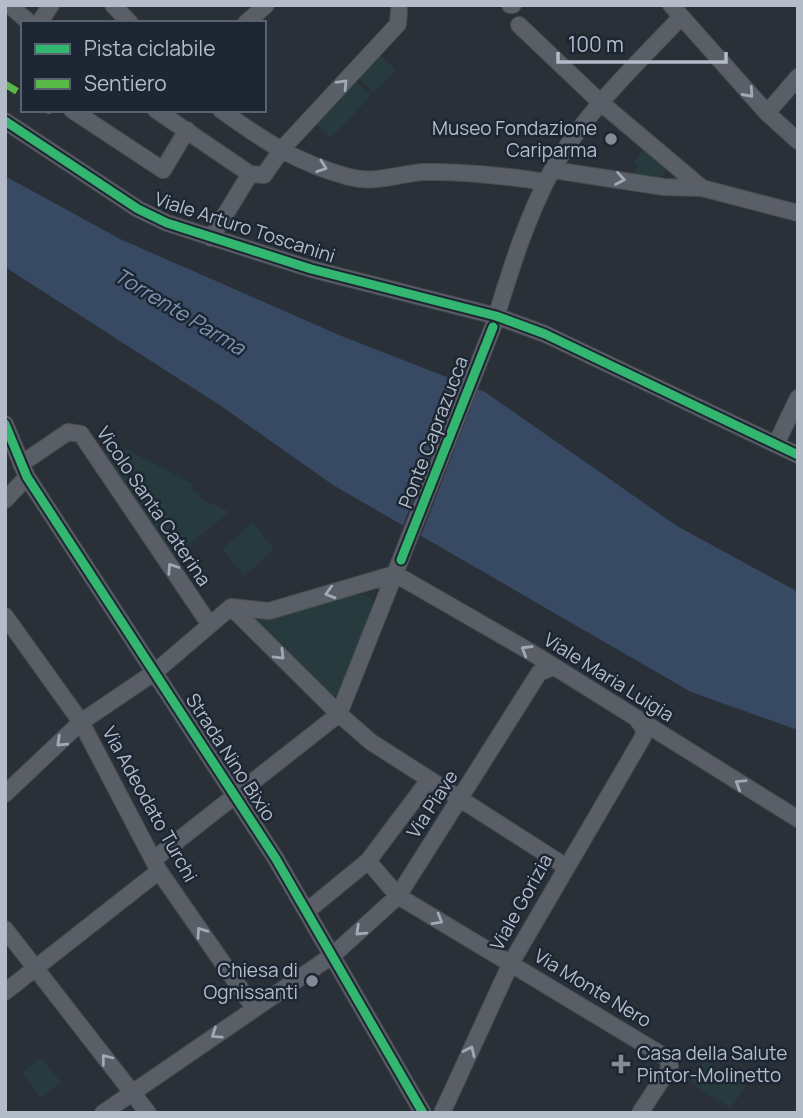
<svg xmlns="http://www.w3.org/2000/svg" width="803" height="1118" font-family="Manrope,sans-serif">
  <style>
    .green { fill: #273a3e }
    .water { fill: #384963 }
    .pier { fill: #2a3038 }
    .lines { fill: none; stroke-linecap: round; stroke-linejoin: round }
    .minor-casing { stroke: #484c53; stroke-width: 18 }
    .minor { stroke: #5a5e66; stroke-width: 16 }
    .quiet { stroke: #58b947; stroke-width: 7; stroke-dasharray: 14 7; stroke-linecap: butt }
    .cycleway-casing { stroke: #1d2633; stroke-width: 13 }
    .cycleway { stroke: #33b770; stroke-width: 9 }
    .oneway { stroke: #a2a9b5 }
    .poi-dot { fill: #848b96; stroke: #1d2633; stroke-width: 2.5 }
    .labels { text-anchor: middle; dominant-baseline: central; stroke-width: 5; stroke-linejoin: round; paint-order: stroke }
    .poi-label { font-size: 19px; fill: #b4bcc9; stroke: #1d2633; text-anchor: end }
    .street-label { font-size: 19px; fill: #b4bcc9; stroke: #1d2633 }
    .water-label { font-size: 21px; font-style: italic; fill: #7c92b1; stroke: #1d2633 }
  </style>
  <rect width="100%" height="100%" fill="#2a3038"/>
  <path class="green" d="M379 54 396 70 374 93 357 77Z
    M355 80 371 96 331 138 314 122Z
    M644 147 668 167 658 181 631 176 638 166 634 163Z
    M112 442 193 484 191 490 200 494 199 498 230 512 172 558 100 453Z
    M253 522 274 549 244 576 222 549Z
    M362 594 370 597 374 607 338 696 332 695 257 620Z
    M41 1058 61 1082 41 1098 22 1073Z
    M704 1060 746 1085 731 1108 690 1083Z"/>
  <path class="water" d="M5 176 120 239 339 335 485 392 677 526 798 592V730L691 692 333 485 221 406 5 267Z"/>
  <path class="pier" d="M460 378 479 386 420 538 402 528Z"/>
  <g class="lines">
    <g class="minor-casing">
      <path id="minor" d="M9 5 30 23
        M113 5 130 23
        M510 5H513
        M671 5 767 113 798 141
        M39 23 51 5
        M246 23 266 5
        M519 25 600 102 702 188
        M72 110 163 170 187 130
        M156 110 250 174 264 175 283 148 398 24 399 10
        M221 110C264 141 297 163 349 177 376 184 397 174 423 172 465 171 505 176 546 182
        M767 113 798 77
        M5 121 138 209 167 223 311 269 496 316 545 334 798 455
        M553 170 664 187 702 188 798 213
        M211 238 250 174
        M5 424 27 477 276 859 423 1113
        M776 444 798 398
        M21 464 68 432 81 434 210 625
        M5 500 27 477
        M395 574 529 651 798 819
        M231 607 339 714 493 327C509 275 525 221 551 172 584 113 635 66 681 17
        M231 607 269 611 395 574
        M5 616 81 722 159 871 254 1008
        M5 794 81 722 155 672 231 607
        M153 860 339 714 371 742 565 866
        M368 861 398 896 667 1058 670 1067 640 1113
        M307 911 368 861 429 780
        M5 929 148 1113
        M5 992 159 871
        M103 1113 333 955 398 896 539 673 553 667
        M442 1113 511 963 643 737 644 728 638 721"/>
    </g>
    <use href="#minor" class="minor"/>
    <path class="quiet" d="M5 84 23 95
      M47 110H50"/>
    <g class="cycleway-casing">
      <path id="cycleway" d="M5 121 138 209 167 223 311 269 496 316 545 334 798 455
        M5 424 27 477 276 859 423 1113
        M401 560 493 327"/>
    </g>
    <use href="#cycleway" class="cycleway"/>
  </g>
  <defs><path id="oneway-chevron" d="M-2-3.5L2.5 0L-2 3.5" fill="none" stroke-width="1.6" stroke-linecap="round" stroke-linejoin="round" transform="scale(1.75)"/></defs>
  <g class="oneway">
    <use href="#oneway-chevron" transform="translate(343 84) rotate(-47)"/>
    <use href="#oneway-chevron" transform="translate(749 93) rotate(48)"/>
    <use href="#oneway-chevron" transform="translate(322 167) rotate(20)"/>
    <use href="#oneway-chevron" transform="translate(620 179) rotate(10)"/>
    <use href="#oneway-chevron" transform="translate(172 568) rotate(-124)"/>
    <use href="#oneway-chevron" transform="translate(330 593) rotate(164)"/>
    <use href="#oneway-chevron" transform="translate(526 650) rotate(-149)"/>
    <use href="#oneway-chevron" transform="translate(280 655) rotate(45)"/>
    <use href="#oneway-chevron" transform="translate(61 742) rotate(137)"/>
    <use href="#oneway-chevron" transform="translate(740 784) rotate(-148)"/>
    <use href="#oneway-chevron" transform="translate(438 920) rotate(30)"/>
    <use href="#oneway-chevron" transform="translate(360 931) rotate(137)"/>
    <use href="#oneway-chevron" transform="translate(201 932) rotate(-125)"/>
    <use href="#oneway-chevron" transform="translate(216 1034) rotate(146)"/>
    <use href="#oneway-chevron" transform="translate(470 1051) rotate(-65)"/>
    <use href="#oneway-chevron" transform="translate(106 1059) rotate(-128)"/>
  </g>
  <g class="poi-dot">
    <circle cx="611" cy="139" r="7"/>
    <circle cx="312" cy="981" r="7"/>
    <path d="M617.5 1053.5h7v7h7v7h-7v7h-7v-7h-7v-7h7z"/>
  </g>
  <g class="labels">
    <g class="poi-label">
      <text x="597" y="128">Museo Fondazione<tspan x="597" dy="22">Cariparma</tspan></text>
      <text x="298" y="970">Chiesa di<tspan x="298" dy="22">Ognissanti</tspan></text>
      <text x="637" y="1053" text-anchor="start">Casa della Salute<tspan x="637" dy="22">Pintor-Molinetto</tspan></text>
    </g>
    <g class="street-label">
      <text transform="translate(245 227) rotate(18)">Viale Arturo Toscanini</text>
      <text transform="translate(433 432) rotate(-69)">Ponte Caprazucca</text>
      <text transform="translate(154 506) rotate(56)">Vicolo Santa Caterina</text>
      <text transform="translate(609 677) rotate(32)">Viale Maria Luigia</text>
      <text transform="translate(231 757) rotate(57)">Strada Nino Bixio</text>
      <text transform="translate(150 804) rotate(61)">Via Adeodato Turchi</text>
      <text transform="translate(432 804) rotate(-57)">Via Piave</text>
      <text transform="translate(521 902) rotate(-61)">Viale Gorizia</text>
      <text transform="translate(593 988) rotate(31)">Via Monte Nero</text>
    </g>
    <g class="water-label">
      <text transform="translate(180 311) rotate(31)">Torrente Parma</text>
    </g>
  </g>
  <rect width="803" height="1118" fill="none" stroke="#b4bcc9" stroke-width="14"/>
  <rect x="21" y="21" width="245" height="91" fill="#1d2633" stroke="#59626f" stroke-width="2"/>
  <rect x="35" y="44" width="35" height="10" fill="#33b770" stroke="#59626f" stroke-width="2"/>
  <text x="84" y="56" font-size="21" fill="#b4bcc9">Pista ciclabile</text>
  <rect x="35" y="79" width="35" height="10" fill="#58b947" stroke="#59626f" stroke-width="2"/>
  <text x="84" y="91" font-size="21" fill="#b4bcc9">Sentiero</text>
  <path d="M558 52v10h168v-10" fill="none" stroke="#b4bcc9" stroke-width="3.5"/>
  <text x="568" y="52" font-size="21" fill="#b4bcc9" stroke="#1d2633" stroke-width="5" paint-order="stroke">100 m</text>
</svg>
